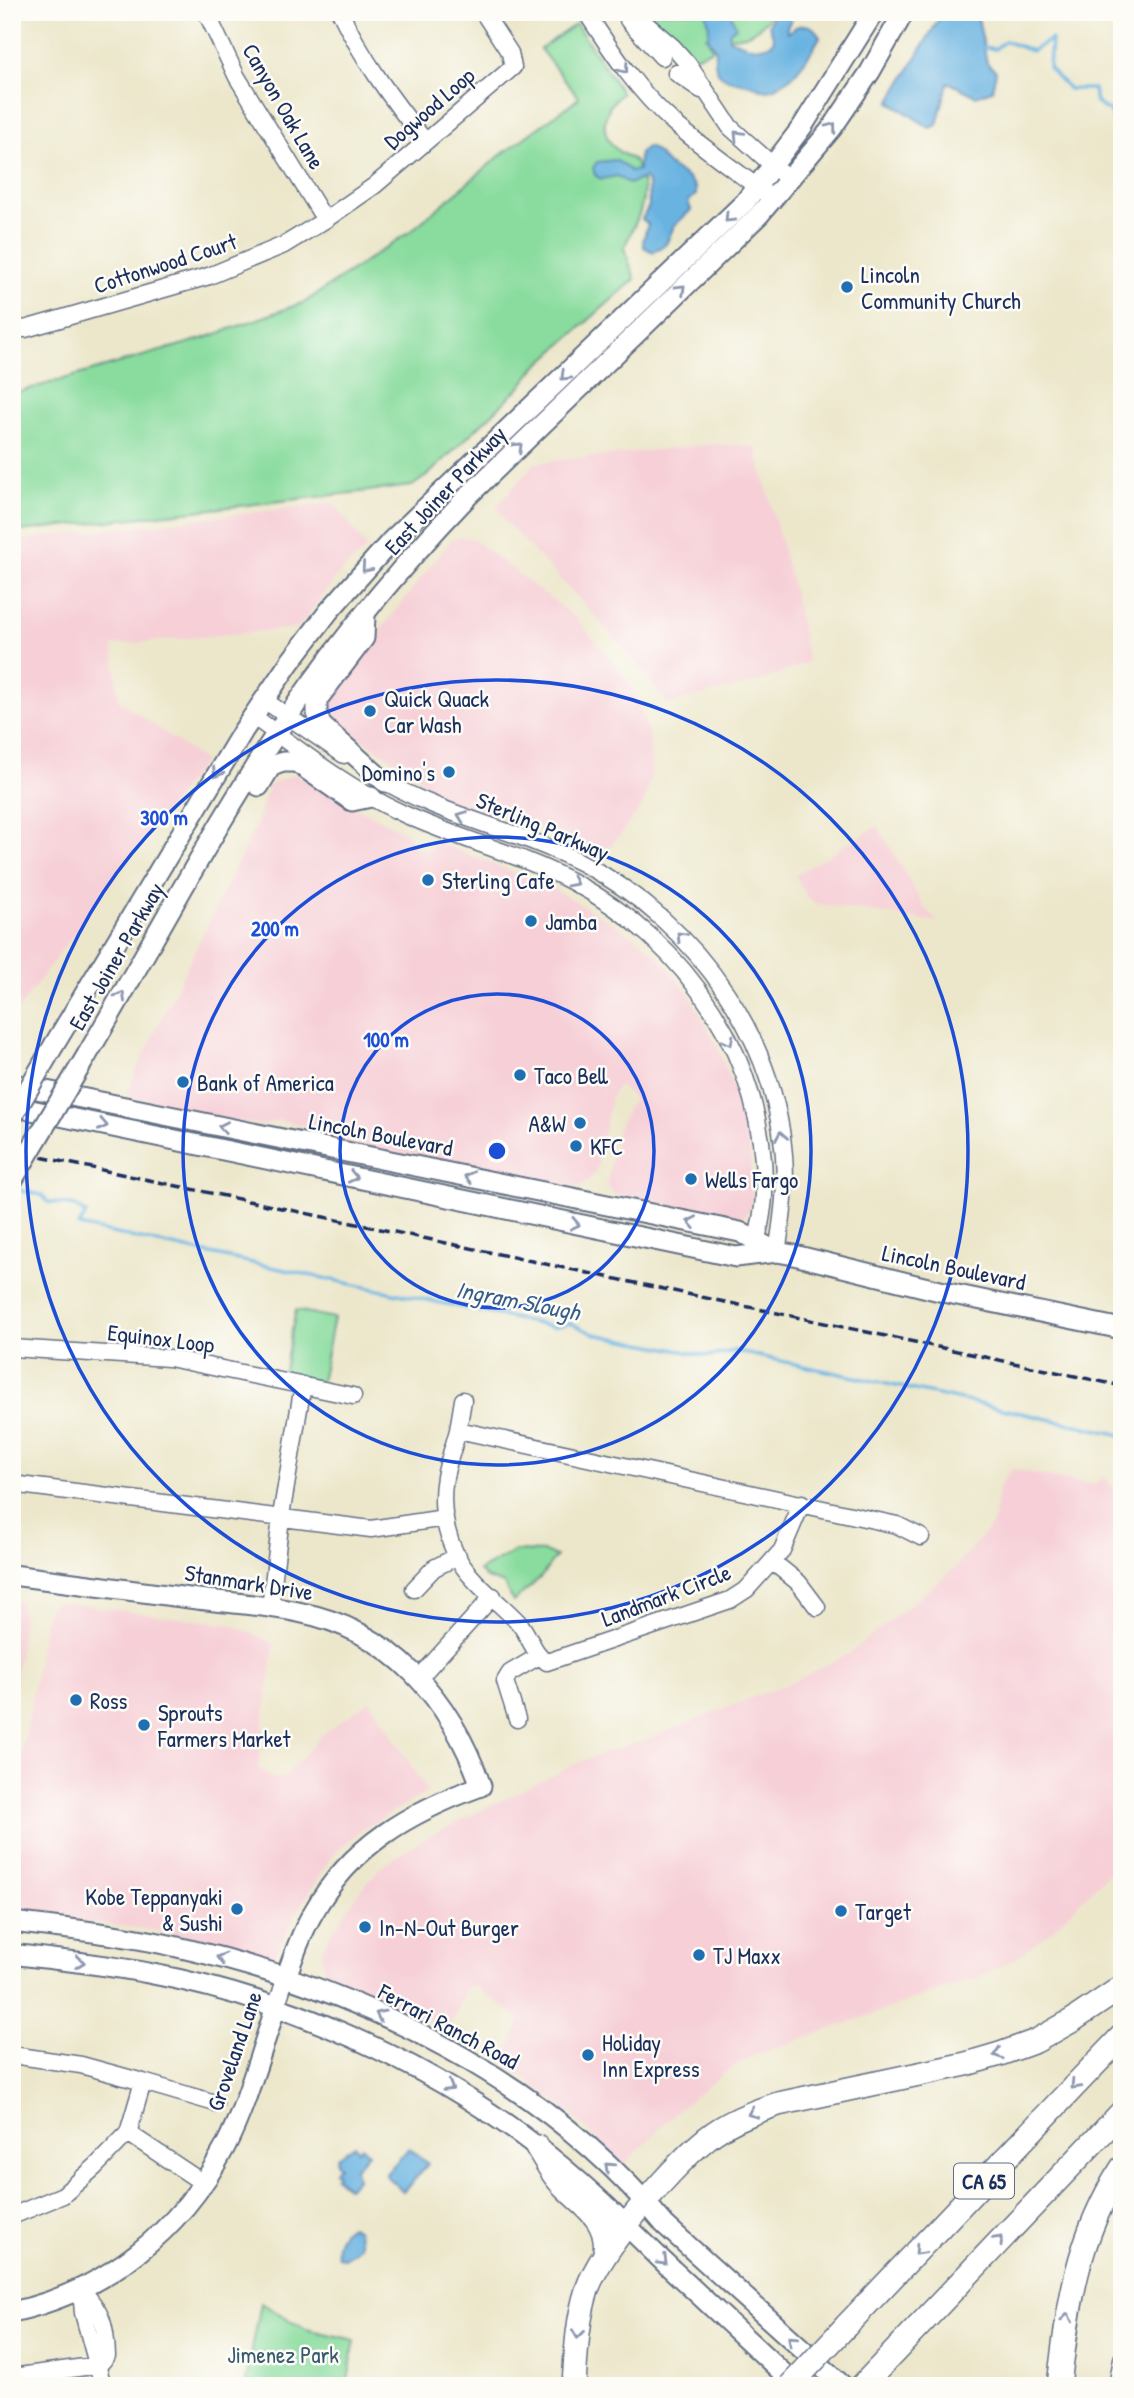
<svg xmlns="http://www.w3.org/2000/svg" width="1134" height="2398" font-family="'Patrick Hand',sans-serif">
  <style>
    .built { fill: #f6cfd7 }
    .green { fill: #89dc9e; stroke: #52867e; stroke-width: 2 }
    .water { fill: #69b3e1; stroke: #4271a0; stroke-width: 2 }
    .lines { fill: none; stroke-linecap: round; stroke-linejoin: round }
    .stream { stroke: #69b3e1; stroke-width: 3.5 }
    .minor-casing { stroke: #646f84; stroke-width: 19 }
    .major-casing { stroke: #646f84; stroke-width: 23 }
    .highway-casing { stroke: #646f84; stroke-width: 26 }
    .minor { stroke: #fff; stroke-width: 16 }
    .major { stroke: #fff; stroke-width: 19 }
    .highway { stroke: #fff; stroke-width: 23 }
    .rail { stroke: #1b2f5e; stroke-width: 3.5; stroke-dasharray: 10 5; stroke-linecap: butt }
    .major-bridge-casing { stroke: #646f84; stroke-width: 23; stroke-linecap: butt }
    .highway-bridge-casing { stroke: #646f84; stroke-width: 26; stroke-linecap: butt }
    .major-bridge { stroke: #fff; stroke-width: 19 }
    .highway-bridge { stroke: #fff; stroke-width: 23 }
    .oneway { stroke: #8d97ae }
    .ring { fill: none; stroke: #1d4ed8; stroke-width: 3.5 }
    .poi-dot { fill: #1f6fb2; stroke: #fdfcf7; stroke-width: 2.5 }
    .labels { text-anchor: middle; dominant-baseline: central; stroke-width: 5; stroke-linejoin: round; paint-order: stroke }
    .shield { fill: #fdfcf7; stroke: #5f6c8c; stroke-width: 2 }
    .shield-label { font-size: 21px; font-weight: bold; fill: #1b2f5e }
    .street-label { font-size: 23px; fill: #1b2f5e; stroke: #fdfcf7 }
    .poi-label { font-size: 23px; fill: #1b2f5e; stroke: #fdfcf7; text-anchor: start }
    .park-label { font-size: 23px; fill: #365a6e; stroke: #fdfcf7 }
    .water-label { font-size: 24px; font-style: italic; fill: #365d8c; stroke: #fdfcf7 }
    .centre { fill: #1d4ed8; stroke: #fdfcf7; stroke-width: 3.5 }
    .ring-label { font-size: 21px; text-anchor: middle; font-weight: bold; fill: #1d4ed8; stroke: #fdfcf7; stroke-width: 5; stroke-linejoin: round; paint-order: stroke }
  </style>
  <rect width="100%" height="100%" fill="#fdfcf7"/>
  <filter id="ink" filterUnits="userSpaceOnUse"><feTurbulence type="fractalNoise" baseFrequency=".0143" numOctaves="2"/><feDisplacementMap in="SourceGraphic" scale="14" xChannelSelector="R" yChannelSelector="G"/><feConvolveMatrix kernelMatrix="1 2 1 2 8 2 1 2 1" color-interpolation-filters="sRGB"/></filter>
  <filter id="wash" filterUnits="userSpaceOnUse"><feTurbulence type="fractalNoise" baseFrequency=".00686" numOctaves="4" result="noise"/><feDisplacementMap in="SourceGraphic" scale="28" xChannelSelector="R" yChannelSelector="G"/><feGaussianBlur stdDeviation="1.57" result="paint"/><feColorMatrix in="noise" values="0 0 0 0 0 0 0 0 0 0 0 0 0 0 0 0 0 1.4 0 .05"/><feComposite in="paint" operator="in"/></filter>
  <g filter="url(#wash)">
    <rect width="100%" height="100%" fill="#ece7cb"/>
    <path class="built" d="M714 444 756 447 793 589 808 662 761 681 668 704 629 654 585 605 502 518 497 506 535 463Z
      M334 503 367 549 340 572 298 628 113 645 119 700 204 761 121 869 12 1018V541Z
      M461 537 471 538 576 618 627 679 637 698 649 735 652 768 648 791 642 807 609 848 598 854 580 853 538 827 463 808 435 793 409 770 334 721 330 711 338 684 452 539Z
      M295 774 407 834 414 846 427 852 432 845 440 843 553 888 639 939 667 965 692 999 719 1049 735 1093 751 1160 753 1199 750 1210 743 1216 710 1214 614 1195 607 1185 611 1163 617 1131 633 1098 618 1085 611 1097 596 1172 582 1187 325 1140 314 1128 278 1120 263 1126 127 1097 135 1073 257 823 266 793 271 784Z
      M878 826 924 907 938 922 818 904 808 899 795 875Z
      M1012 1469 1094 1485 1103 1477 1122 1494V1860L1051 1931 1017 1958 976 1978 750 2057 724 2073 676 2112 623 2166 571 2114 504 2062 521 2019 476 1987 470 1986 465 1990 448 2031 328 1976 324 1971 321 1953 330 1935 360 1891 380 1868 421 1840 584 1760 647 1739 790 1683 850 1653 954 1569 993 1524 998 1488Z
      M12 1594 20 1604 23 1619 12 1715Z
      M58 1602 233 1625 274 1643 258 1766 260 1769 272 1778 282 1779 324 1733 370 1701 428 1792 361 1830 332 1856 294 1916 277 1952 270 1957 255 1959 200 1939 145 1929 12 1914V1759L21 1760 46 1613 50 1607Z"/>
    <path class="green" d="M646 12H773C753 40 738 38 706 36L713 49 692 58 660 24Z
      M576 24 622 93C604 107 597 132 616 149 621 154 629 156 634 161 638 166 642 180 643 186 646 208 632 228 624 248L635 279 536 367 520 387 428 475 412 486 12 532V394L205 338 305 302 412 230 502 154 579 98 540 49Z
      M296 1310 334 1318 321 1382 283 1375Z
      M515 1551 544 1552 556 1556 541 1577 513 1602 504 1584 486 1578 479 1571Z
      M261 2303 306 2329 355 2340 347 2386H245Z"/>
    <path class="water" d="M706 12H730L736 27 730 31 729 39C743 44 758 52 772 43L774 39 769 25 774 12H796L787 27V31L789 32C800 22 813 22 820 37 810 55 789 88 766 90 761 90 756 86 751 85 727 79 711 81 716 50L708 37 709 26Z
      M943 12H977L987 63 996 71 992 90 976 96 948 82 937 125 930 128 890 102Z
      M648 147C660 152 661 159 670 166 680 174 691 177 696 189V195L688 201 691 210 674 226 666 244 653 252 644 247 643 241 648 224 642 219 649 206 648 182 644 178 629 184 617 176 601 179 595 175 593 168 597 162 616 160 631 171 639 170C639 160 636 152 648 147Z
      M354 2145 358 2150 361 2146 368 2153 355 2168 357 2179 348 2188 335 2177 337 2174 334 2171 339 2166 336 2163 337 2157Z
      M409 2148 428 2164 403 2192 385 2175Z
      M351 2226 358 2230 360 2245 355 2251 344 2258 338 2257C333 2246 341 2231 351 2226Z"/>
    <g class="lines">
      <path class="stream" d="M984 47 995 49 1005 41 1032 51 1051 39 1049 68 1069 89H1094L1096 103 1110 112 1118 129 1122 130
        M12 1189 42 1195 48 1202 75 1206 86 1214 79 1226 554 1327 570 1323 594 1334 708 1356 735 1351 1122 1435"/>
    </g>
  </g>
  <g filter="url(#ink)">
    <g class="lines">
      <g class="minor-casing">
        <path id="minor" d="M206 12 237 77 325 220
          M340 12C363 60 392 100 425 141
          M586 12C612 52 638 92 674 123 703 148 735 170 765 193
          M632 12 673 47 688 64 730 127 789 180
          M628 20 662 57
          M676 73 701 90
          M12 327 25 329 209 276 284 245 325 220 374 186 513 67 510 53 483 12
          M264 700 344 755
          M253 716C300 751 350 790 404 814 458 839 518 853 571 881 687 941 767 1061 764 1193 764 1212 758 1232 755 1251
          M377 777C441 816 516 829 582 863 698 923 784 1046 785 1178 785 1203 781 1228 777 1252
          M12 1348 169 1358 353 1396
          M458 1430 463 1400
          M12 1484 371 1529 445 1518
          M802 1503 782 1550 747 1589 730 1600 547 1662C532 1652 530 1636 519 1623 503 1606 484 1592 469 1574 447 1549 439 1509 445 1477 448 1461 454 1446 458 1430L897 1525 921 1537
          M773 1562 799 1583 817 1607
          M414 1589 434 1568 458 1556
          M270 1608 282 1510 303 1385
          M419 1678 493 1596
          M517 1719 505 1681 510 1673 539 1656
          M276 2007 286 1977
          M12 2055 81 2065 143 2082 128 2133 95 2167 63 2195 12 2216
          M143 2082 215 2103
          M128 2133 203 2183
          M81 2289 83 2313 103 2386
          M12 2377 99 2365 107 2356C106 2325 102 2312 81 2289
          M1117 2386 1122 2359"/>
      </g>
      <g class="major-casing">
        <path id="major" d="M365 615 364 638 317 700V713L321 725 385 782
          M259 786 271 766 283 762H296L352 801 371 797
          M54 1045 243 731 290 662 329 611 392 540 745 202 802 127 874 12
          M87 1055C147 953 203 847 267 748 325 658 395 572 469 495L759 215 832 128 870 72 904 12
          M12 1084 740 1232 777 1252
          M12 1106 736 1257 777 1252 794 1255 948 1293 1122 1329
          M12 1575C74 1583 136 1591 197 1599 231 1603 265 1605 298 1612 392 1630 451 1700 481 1786 410 1812 351 1845 313 1913 301 1933 294 1955 286 1977
          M12 1922C70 1929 129 1935 186 1949 364 1990 548 2082 665 2225L843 2386
          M12 1954C58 1960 103 1964 148 1973 287 1999 424 2060 536 2146 582 2181 624 2223 665 2263 709 2304 753 2345 797 2386
          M12 2312C105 2292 181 2231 225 2147 247 2104 260 2053 276 2007"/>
      </g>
      <g class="highway-casing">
        <path id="highway" d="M537 2147C543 2156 548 2167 555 2176 574 2202 610 2214 605 2253
          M846 2326 1122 2036
          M574 2386C576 2354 577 2321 587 2290 600 2249 678 2158 714 2133 734 2119 756 2111 778 2104L966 2064 1000 2054 1036 2041 1073 2020 1122 1987
          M862 2386 1122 2112
          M1059 2386C1068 2307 1077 2236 1122 2168"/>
      </g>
      <use href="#minor" class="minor"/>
      <use href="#major" class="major"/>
      <use href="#highway" class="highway"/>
      <path class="rail" d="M12 1151 1122 1386"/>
      <g class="major-bridge-casing">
        <path id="major-bridge" d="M12 1117 54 1045
          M12 1181 87 1055"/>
      </g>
      <g class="highway-bridge-casing">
        <path id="highway-bridge" d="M790 2386 846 2326"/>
      </g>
      <use href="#major-bridge" class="major-bridge"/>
      <use href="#highway-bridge" class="highway-bridge"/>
    </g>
    <defs><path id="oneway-chevron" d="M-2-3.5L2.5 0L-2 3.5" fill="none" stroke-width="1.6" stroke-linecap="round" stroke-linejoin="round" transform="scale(1.75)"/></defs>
    <g class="oneway">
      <use href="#oneway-chevron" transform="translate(624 69) rotate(53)"/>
      <use href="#oneway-chevron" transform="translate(832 127) rotate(-53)"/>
      <use href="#oneway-chevron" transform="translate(738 135) rotate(-134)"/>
      <use href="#oneway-chevron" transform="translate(729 218) rotate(135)"/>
      <use href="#oneway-chevron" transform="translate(681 289) rotate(-44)"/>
      <use href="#oneway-chevron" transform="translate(565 376) rotate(136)"/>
      <use href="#oneway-chevron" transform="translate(518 447) rotate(-44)"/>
      <use href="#oneway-chevron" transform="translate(366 568) rotate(131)"/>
      <use href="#oneway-chevron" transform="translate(217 773) rotate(121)"/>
      <use href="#oneway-chevron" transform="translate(462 816) rotate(-159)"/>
      <use href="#oneway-chevron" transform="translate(573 882) rotate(28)"/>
      <use href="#oneway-chevron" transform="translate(681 936) rotate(-134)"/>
      <use href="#oneway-chevron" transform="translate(121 996) rotate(-60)"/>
      <use href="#oneway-chevron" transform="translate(729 1041) rotate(63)"/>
      <use href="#oneway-chevron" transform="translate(103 1125) rotate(12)"/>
      <use href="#oneway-chevron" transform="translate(223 1127) rotate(-169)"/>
      <use href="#oneway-chevron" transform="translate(781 1136) rotate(-100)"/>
      <use href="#oneway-chevron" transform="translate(353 1177) rotate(12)"/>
      <use href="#oneway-chevron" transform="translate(469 1177) rotate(-168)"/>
      <use href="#oneway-chevron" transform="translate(692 1222) rotate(-169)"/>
      <use href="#oneway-chevron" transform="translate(575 1224) rotate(12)"/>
      <use href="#oneway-chevron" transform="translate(221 1958) rotate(-165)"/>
      <use href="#oneway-chevron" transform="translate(80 1962) rotate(7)"/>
      <use href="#oneway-chevron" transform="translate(380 2015) rotate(-155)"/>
      <use href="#oneway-chevron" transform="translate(998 2054) rotate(162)"/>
      <use href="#oneway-chevron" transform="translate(1075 2085) rotate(133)"/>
      <use href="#oneway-chevron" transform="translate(449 2087) rotate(31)"/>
      <use href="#oneway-chevron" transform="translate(752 2113) rotate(157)"/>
      <use href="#oneway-chevron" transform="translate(609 2167) rotate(-137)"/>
      <use href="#oneway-chevron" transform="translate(999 2240) rotate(-46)"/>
      <use href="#oneway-chevron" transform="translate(919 2251) rotate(133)"/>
      <use href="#oneway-chevron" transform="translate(663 2261) rotate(44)"/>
      <use href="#oneway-chevron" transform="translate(1067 2318) rotate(-82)"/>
      <use href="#oneway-chevron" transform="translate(578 2334) rotate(97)"/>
      <use href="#oneway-chevron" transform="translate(792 2340) rotate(-138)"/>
    </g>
  </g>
  <g class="ring">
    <circle cx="497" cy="1151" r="157"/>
    <circle cx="497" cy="1151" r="314"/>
    <circle cx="497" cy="1151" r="471"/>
  </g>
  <g class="poi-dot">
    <circle cx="847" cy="287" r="7"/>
    <circle cx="370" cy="711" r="7"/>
    <circle cx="449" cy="772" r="7"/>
    <circle cx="428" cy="880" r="7"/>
    <circle cx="531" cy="921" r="7"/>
    <circle cx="520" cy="1075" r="7"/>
    <circle cx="183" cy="1082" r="7"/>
    <circle cx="580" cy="1123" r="7"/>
    <circle cx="576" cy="1146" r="7"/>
    <circle cx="691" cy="1179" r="7"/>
    <circle cx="76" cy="1700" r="7"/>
    <circle cx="144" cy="1725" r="7"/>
    <circle cx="237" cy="1909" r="7"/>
    <circle cx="841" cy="1911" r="7"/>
    <circle cx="365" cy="1927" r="7"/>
    <circle cx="699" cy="1955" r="7"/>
    <circle cx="588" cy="2055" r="7"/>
  </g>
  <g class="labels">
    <rect class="shield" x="954" y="2163.5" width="60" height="35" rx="5"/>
    <g class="shield-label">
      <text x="984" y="2181">CA 65</text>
    </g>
    <g class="street-label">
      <text transform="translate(284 106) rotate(60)">Canyon Oak Lane</text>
      <text transform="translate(429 108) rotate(-41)">Dogwood Loop</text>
      <text transform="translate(165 263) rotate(-18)">Cottonwood Court</text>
      <text transform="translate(445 490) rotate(-47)">East Joiner Parkway</text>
      <text transform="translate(543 826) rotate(23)">Sterling Parkway</text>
      <text transform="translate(116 956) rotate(-60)">East Joiner Parkway</text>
      <text transform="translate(381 1134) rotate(11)">Lincoln Boulevard</text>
      <text transform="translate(954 1267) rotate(12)">Lincoln Boulevard</text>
      <text transform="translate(161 1338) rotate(7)">Equinox Loop</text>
      <text transform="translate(249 1582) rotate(9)">Stanmark Drive</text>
      <text transform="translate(666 1595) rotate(-21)">Landmark Circle</text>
      <text transform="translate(449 2026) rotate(28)">Ferrari Ranch Road</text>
      <text transform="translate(234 2051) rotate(-71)">Groveland Lane</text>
    </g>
    <g class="poi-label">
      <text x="861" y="274">Lincoln<tspan x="861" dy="26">Community Church</tspan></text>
      <text x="384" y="698">Quick Quack<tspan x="384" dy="26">Car Wash</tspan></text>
      <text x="435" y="772" text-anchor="end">Domino's</text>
      <text x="442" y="880">Sterling Cafe</text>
      <text x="545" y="921">Jamba</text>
      <text x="534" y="1075">Taco Bell</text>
      <text x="197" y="1082">Bank of America</text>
      <text x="566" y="1123" text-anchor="end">A&amp;W</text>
      <text x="590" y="1146">KFC</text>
      <text x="705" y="1179">Wells Fargo</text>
      <text x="90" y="1700">Ross</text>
      <text x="158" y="1712">Sprouts<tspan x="158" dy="26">Farmers Market</tspan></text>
      <text x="223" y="1896" text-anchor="end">Kobe Teppanyaki<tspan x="223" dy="26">&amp; Sushi</tspan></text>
      <text x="855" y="1911">Target</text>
      <text x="379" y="1927">In-N-Out Burger</text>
      <text x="713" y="1955">TJ Maxx</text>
      <text x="602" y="2042">Holiday<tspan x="602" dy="26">Inn Express</tspan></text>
    </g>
    <g class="park-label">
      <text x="283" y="2354">Jimenez Park</text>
    </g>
    <g class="water-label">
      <text transform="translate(518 1300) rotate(11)">Ingram Slough</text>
    </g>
  </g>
  <circle cx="497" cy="1151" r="10" class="centre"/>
  <g class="ring-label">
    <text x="164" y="825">300 m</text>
    <text x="275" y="936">200 m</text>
    <text x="386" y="1047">100 m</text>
  </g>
  <rect width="1134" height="2398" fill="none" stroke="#fdfcf7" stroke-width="42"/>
</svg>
